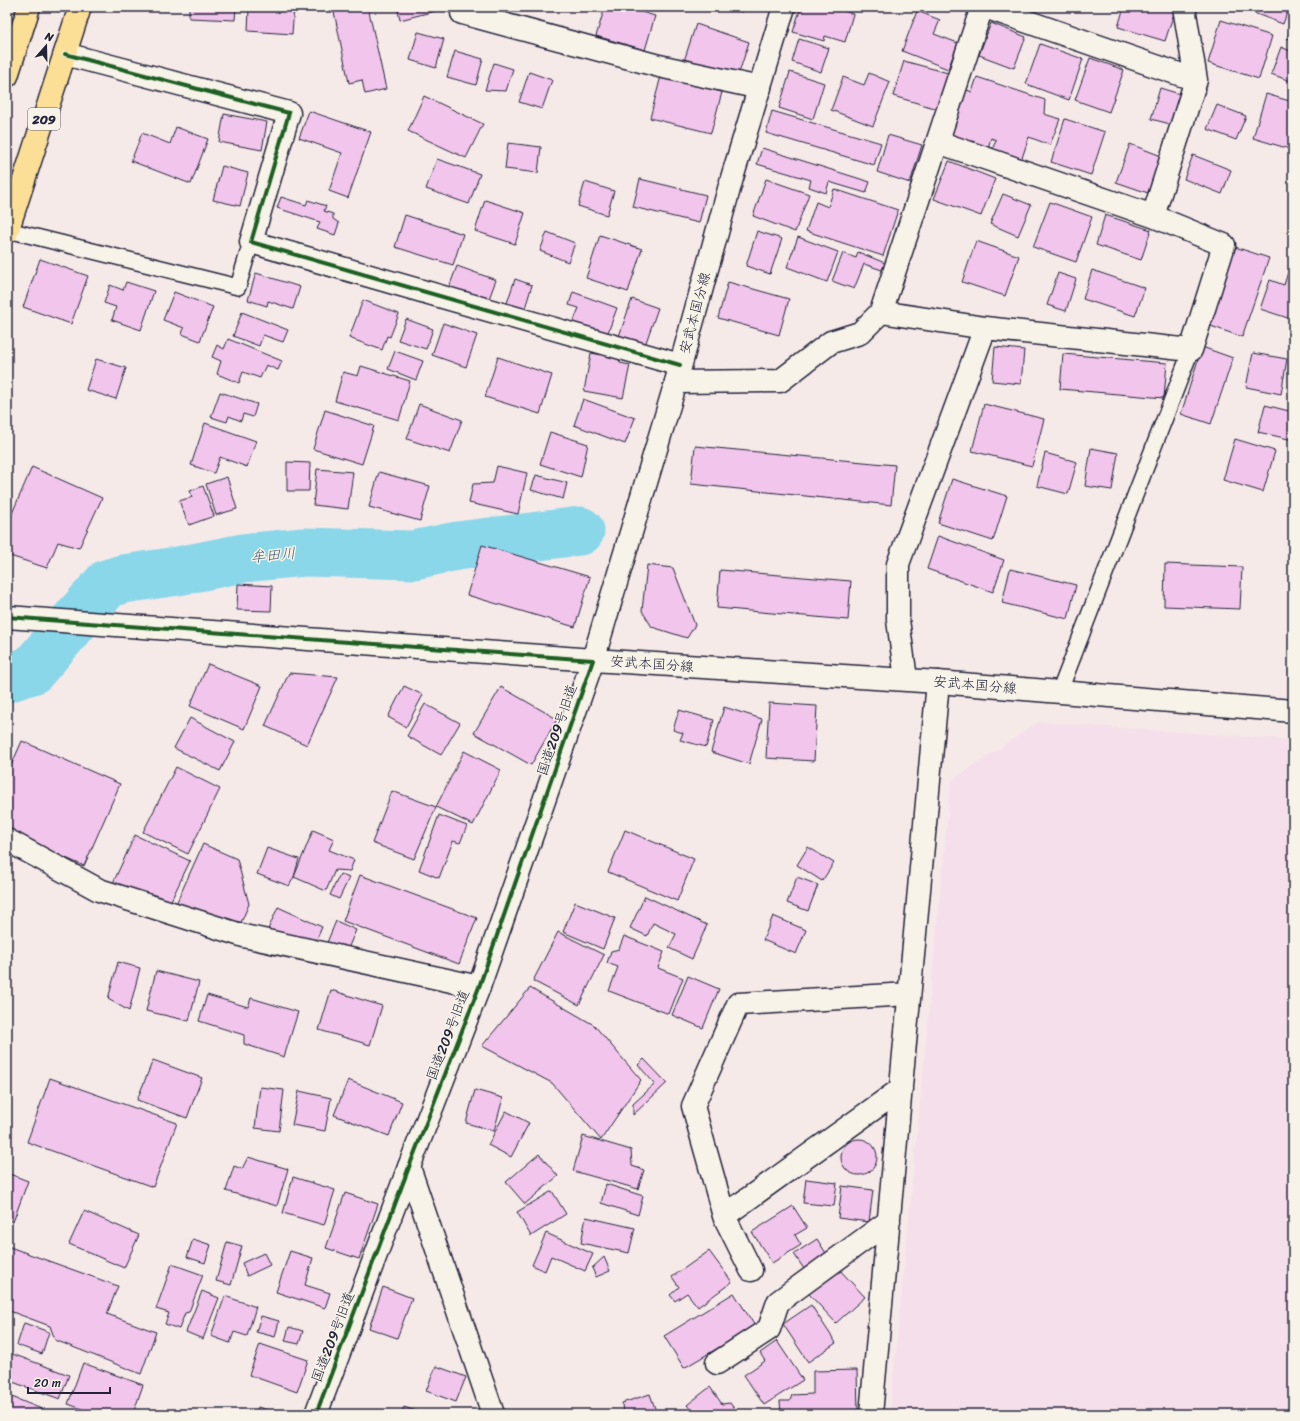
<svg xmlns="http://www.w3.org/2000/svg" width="1300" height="1421" font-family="Sriracha,'Klee One',sans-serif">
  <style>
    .built { fill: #f5dfea }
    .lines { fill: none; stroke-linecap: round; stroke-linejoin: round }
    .river { stroke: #8ad7ea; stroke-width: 49 }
    .building { fill: #f2c6ec; stroke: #22223b }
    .service-casing { stroke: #22223b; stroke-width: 18 }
    .minor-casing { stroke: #22223b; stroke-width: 25 }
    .tertiary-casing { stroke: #22223b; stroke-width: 25 }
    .secondary-casing { stroke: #22223b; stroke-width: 25 }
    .trunk-casing { stroke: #22223b; stroke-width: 25 }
    .service { stroke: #f7f3e8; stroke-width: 15 }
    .minor { stroke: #f7f3e8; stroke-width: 22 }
    .tertiary { stroke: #f7f3e8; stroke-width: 22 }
    .secondary { stroke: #f7f3e8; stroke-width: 22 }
    .trunk { stroke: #fbdf96; stroke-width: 22 }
    .cycleway-casing { stroke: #f7f3e8; stroke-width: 6 }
    .cycleway { stroke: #1b5e20; stroke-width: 4 }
    .labels { text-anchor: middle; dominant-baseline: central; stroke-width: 3; stroke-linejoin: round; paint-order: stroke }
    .shield { fill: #f7f3e8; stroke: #62616f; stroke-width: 1 }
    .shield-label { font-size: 13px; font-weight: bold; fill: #22223b }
    .street-label { font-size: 14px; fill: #22223b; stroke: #f7f3e8 }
    .water-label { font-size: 15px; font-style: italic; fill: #415870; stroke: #f7f3e8 }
  </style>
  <rect width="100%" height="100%" fill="#f6eae9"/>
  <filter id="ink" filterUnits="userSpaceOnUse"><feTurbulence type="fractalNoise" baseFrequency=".025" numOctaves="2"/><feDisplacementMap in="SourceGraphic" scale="8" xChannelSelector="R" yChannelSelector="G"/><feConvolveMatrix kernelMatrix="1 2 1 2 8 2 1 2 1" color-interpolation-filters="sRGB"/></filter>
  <g filter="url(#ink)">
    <path class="built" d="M1038 722 1293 740V1414L890 1413 951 781Z"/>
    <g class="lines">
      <path class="river" d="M7 678 32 670 107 584 123 579 178 571 243 558 304 552 414 555 457 546 580 531"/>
    </g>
    <path class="building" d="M189 7H236L235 20 189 18Z
      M249 7H294L292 34 248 31Z
      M333 7H368L386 89 365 94 362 80 349 83Z
      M397 7H442L443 9 400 20Z
      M605 7H625L655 16 645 50 596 36Z
      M726 7H743L742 12Z
      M801 7H832L853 14 845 42 825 36 824 41 793 32Z
      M1124 7H1176L1165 41 1118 27Z
      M1253 7H1289L1283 24 1251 12Z
      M917 11 940 20 934 34 958 43 948 69 902 51Z
      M1221 20 1272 36 1259 79 1208 63Z
      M991 23 1026 37 1014 68 979 55Z
      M696 24 749 42 737 79 684 61Z
      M1293 24V41L1287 38Z
      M418 32 444 39 436 68 410 60Z
      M799 39 829 48 821 72 792 62Z
      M1040 44 1083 59 1069 100 1026 84Z
      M1281 47 1293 52V82L1271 74Z
      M455 51 483 59 476 85 447 77Z
      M1090 58 1124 70 1109 112 1075 100Z
      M904 61 948 73 938 109 893 96Z
      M494 63 513 69 506 91 485 90Z
      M529 72 552 80 542 109 519 102Z
      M790 72 824 83 813 119 779 108Z
      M869 73 890 82 873 126 831 110 843 77 864 85Z
      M661 76 722 92 711 133 650 118Z
      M977 77 1045 100 1044 114 1060 119 1050 145 1029 137 1021 161 992 150 996 140 991 138 988 148 947 133 962 88 972 92Z
      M1160 88 1183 95 1174 125 1151 119Z
      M1266 94 1293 102V150L1253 138Z
      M424 96 483 124 466 158 408 131Z
      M1217 105 1246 116 1236 140 1207 129Z
      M309 111 371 132 348 198 329 191 342 153 299 138Z
      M772 111 881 143 874 165 766 133Z
      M224 114 267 122 262 150 219 142Z
      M1065 119 1105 132 1091 175 1051 162Z
      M176 127 208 139 191 184 131 161 142 133 170 144Z
      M888 135 922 145 910 183 877 172Z
      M508 143 541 147 538 173 505 169Z
      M1130 144 1164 157 1151 194 1116 182Z
      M762 148 870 182 866 193 829 182 826 193 809 187 811 180 757 164Z
      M1193 155 1231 170 1222 194 1184 179Z
      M437 159 480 174 469 204 426 189Z
      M949 161 995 179 981 216 934 199Z
      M222 166 248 173 240 206 213 200Z
      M640 179 706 195 699 223 633 207Z
      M766 179 809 194 795 232 753 216Z
      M585 182 614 191 607 215 578 206Z
      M834 189 898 210 883 256 806 231 816 202 828 207Z
      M1003 194 1031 205 1018 236 990 224Z
      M281 197 306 205 308 200 326 206 324 211 333 214V219L339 223 335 235 317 229 320 222 277 208Z
      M485 200 525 213 515 244 475 231Z
      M1050 202 1092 217 1076 262 1033 247Z
      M405 215 463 234 453 265 395 247Z
      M1105 215 1151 230 1141 260 1096 245Z
      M757 231 782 239 770 274 746 266Z
      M547 232 575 243 568 262 540 251Z
      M600 235 642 249 628 292 586 278Z
      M798 237 838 252 827 282 787 267Z
      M976 241 1019 256 1005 296 962 282Z
      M1235 247 1269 258 1242 337 1208 325Z
      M858 252 885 263 882 270 864 264 854 289 832 281 843 253 856 258Z
      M40 259 88 276 71 324 23 307Z
      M457 266 496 280 487 304 448 290Z
      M1289 269 1293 270V328L1289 326 1291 319 1260 309 1270 280 1284 285Z
      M1092 270 1145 288 1135 316 1083 299Z
      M256 273 300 287 293 309 268 301 267 306 248 300Z
      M1058 273 1076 279 1066 311 1047 305Z
      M515 279 532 285 523 315 505 309Z
      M126 282 154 291 141 330 112 320 116 307 104 303 110 285 123 290Z
      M728 282 789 299 779 335 718 318Z
      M174 292 213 307 200 341 182 334 184 328 163 320Z
      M573 292 617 308 606 338 572 325 579 308 569 305Z
      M632 299 658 308 644 348 618 339Z
      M363 300 399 314 390 337 387 336 382 350 349 338Z
      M242 312 288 330 283 342 263 335 259 346 233 336Z
      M406 319 433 329 426 349 398 340Z
      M443 323 477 335 466 367 432 355Z
      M228 339 282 361 278 370 266 365 260 378 243 372 239 383 217 374 221 361 212 357 217 345 224 349Z
      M995 347 1024 350 1021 384 992 381Z
      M1202 347 1233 358 1211 424 1181 414Z
      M395 351 423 361 416 380 388 369Z
      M591 353 619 358 620 363 630 365 623 398 584 391Z
      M1253 353 1287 359 1281 394 1246 387Z
      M1063 354 1167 363 1164 398 1060 389Z
      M498 357 552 375 540 414 485 397Z
      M96 359 126 368 116 399 86 390Z
      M361 366 410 381 399 420 335 401 343 372 358 376Z
      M220 392 257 404 253 417 243 414 241 421 229 416 227 422 211 417Z
      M583 399 635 418 625 444 574 425Z
      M419 404 462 420 450 453 407 439Z
      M984 404 1044 419 1032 466 972 451Z
      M1265 405 1293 412V440L1258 432Z
      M325 410 374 426 362 464 313 449Z
      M205 423 256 441 247 467 220 457 214 473 191 465Z
      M550 432 588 444 581 477 540 464Z
      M1235 439 1275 451 1263 492 1223 480Z
      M695 446 895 465 891 505 691 484Z
      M1091 448 1118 453 1112 490 1085 486Z
      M1045 453 1077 462 1068 494 1037 486Z
      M287 462 310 463 309 491H287Z
      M497 466 527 473 518 514 469 503 473 484 493 483Z
      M32 467 102 498 79 548 58 542 47 568 7 555V525Z
      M317 469 353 472 348 509 313 505Z
      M379 472 430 486 420 521 369 507Z
      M536 475 567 483 563 499 531 490Z
      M227 477 237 509 216 515 206 484Z
      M952 479 1007 496 993 541 938 523Z
      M203 486 214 516 189 525 179 501 192 497 190 491Z
      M938 536 1004 560 993 592 927 569Z
      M482 545 590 577 575 627 467 595Z
      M1165 564 1242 567 1240 609 1164 606Z
      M647 565 673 568 695 625 687 638 652 627 642 611Z
      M1010 569 1076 585 1068 619 1002 603Z
      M720 570 851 581 848 620 717 608Z
      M238 584 272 586 271 611 237 610Z
      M208 664 262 686 244 729 190 706Z
      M289 673 338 677 307 745 265 726Z
      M404 686 423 695 406 727 388 717Z
      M501 687 557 719 531 765 474 733Z
      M769 703 817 706 814 761 766 758Z
      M425 704 460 723 441 755 407 736Z
      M724 707 762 719 749 764 711 752Z
      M679 710 714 720 706 747 680 740 683 733 673 730Z
      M190 718 235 742 220 771 174 748Z
      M22 741 120 784 84 866 7 832V775Z
      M464 751 501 770 473 825 436 807Z
      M176 767 220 789 188 854 143 832Z
      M392 791 436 807 414 859 372 843Z
      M439 815 467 826 460 843 453 841 439 878 419 870Z
      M313 830 334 839 329 850 354 860 350 871 335 870 326 891 294 877Z
      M625 830 694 859 677 901 608 872Z
      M135 835 190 861 167 909 113 883Z
      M203 844 237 859 249 904 237 932 176 904Z
      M808 847 834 863 822 881 797 865Z
      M267 848 299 859 294 877 289 886 257 874Z
      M340 874 349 878 339 899 330 895Z
      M360 875 477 918 459 964 343 921Z
      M797 877 818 885 808 911 787 903Z
      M645 896 707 925 692 959 669 948 676 934 653 923 647 936 630 928Z
      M575 902 615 918 603 949 563 932Z
      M278 907 322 927 310 955 265 936Z
      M773 916 806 930 796 954 763 940Z
      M336 921 356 930 343 960 323 952Z
      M558 932 604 955 579 1005 533 981Z
      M624 936 664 952 658 968 683 978 669 1014 609 991 618 967 607 963 611 951 619 949Z
      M118 962 140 968 129 1011 108 999Z
      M156 971 199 982 189 1021 146 1011Z
      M688 976 719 989 703 1028 672 1015Z
      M530 988 594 1025 641 1080 601 1140 552 1083 482 1046Z
      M331 990 382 1006 370 1045 319 1030Z
      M207 995 248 1007 251 998 298 1012 284 1057 244 1044V1035L199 1021Z
      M644 1059 667 1083 633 1115V1104L655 1084 638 1065Z
      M153 1060 202 1078 187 1118 137 1100Z
      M50 1078 177 1123 153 1187 27 1142Z
      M348 1080 402 1102 389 1136 334 1115Z
      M260 1087 284 1090 279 1131 255 1128Z
      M475 1090 503 1098 494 1131 466 1123Z
      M299 1091 331 1098 325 1131 292 1125Z
      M506 1111 529 1123 511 1157 488 1145Z
      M583 1136 631 1150 632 1166 644 1170 638 1189 573 1171Z
      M841 1157a18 18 0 1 1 36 0a18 18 0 1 1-36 0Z
      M539 1154 558 1176 525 1204 506 1182Z
      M248 1157 288 1169 277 1206 226 1191 234 1166 242 1169Z
      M7 1173 28 1181 13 1222 7 1219Z
      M293 1177 335 1190 324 1225 283 1213Z
      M806 1179 837 1183 834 1206 803 1203Z
      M606 1184 643 1196 638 1215 601 1203Z
      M842 1186 873 1190 869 1222 838 1218Z
      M552 1191 566 1214 531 1236 517 1212Z
      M345 1193 378 1204 359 1259 326 1248Z
      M793 1206 807 1228 795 1235 801 1245 772 1263 752 1232Z
      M84 1211 139 1235 124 1268 69 1244Z
      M586 1217 635 1228 629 1253 581 1243Z
      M546 1233 593 1254 585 1271 551 1256 545 1271 532 1265Z
      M193 1239 211 1245 205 1263 187 1257Z
      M817 1239 831 1261 808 1275 794 1254Z
      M227 1242 242 1246 231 1285 216 1281Z
      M7 1246 118 1286 107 1314 156 1332 141 1374 55 1340 50 1326 7 1310Z
      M290 1251 313 1258 305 1285 330 1293 325 1308 276 1292Z
      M709 1251 732 1282 698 1307 687 1293 675 1301 670 1295 679 1287 672 1277Z
      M264 1253 270 1265 247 1276 242 1263Z
      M604 1257 610 1271 596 1277 592 1268Z
      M172 1264 203 1275 189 1312 185 1313 179 1329 165 1324 169 1313 156 1309Z
      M838 1268 865 1297 836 1323 809 1294Z
      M383 1287 412 1298 397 1338 369 1328Z
      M202 1291 219 1298 203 1339 186 1332Z
      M734 1293 755 1326 684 1368 664 1336Z
      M225 1296 256 1307 247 1336 234 1332 230 1343 211 1336Z
      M811 1305 836 1343 808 1362 783 1324Z
      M261 1316 279 1321 275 1337 256 1332Z
      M24 1323 49 1332 42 1354 17 1345Z
      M289 1327 303 1331 299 1344 285 1341Z
      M777 1341 803 1380 764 1405 744 1375 765 1361 760 1353Z
      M260 1344 308 1360 297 1392 249 1375Z
      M7 1352 69 1375 60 1399 7 1380Z
      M83 1363 143 1385 133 1414H96L68 1404Z
      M436 1366 466 1377 456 1402 426 1391Z
      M857 1370 858 1414H781L780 1401H790L792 1395 813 1394V1371Z
      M710 1387 722 1404 730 1403 738 1414H694L687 1405Z
      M650 1394 657 1414H623L622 1403Z
      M7 1395 54 1414H7Z
      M258 1407 280 1414H255Z
      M404 1407 424 1414H401Z"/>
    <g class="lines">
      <g class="service-casing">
        <path id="service" d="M8 230 238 287 251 242
          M1059 693 1191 350"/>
      </g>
      <g class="minor-casing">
        <path id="minor" d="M463 7 462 13 659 66 760 88
          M985 7 1196 80
          M65 54 289 113 251 242 680 365
          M938 142 1153 216
          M881 312 985 328 1191 350 1224 245 1153 216 1196 80 1184 7
          M676 382 780 381 831 342 860 333 881 312 982 7
          M906 679 898 620V564L985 328
          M7 840 99 890 244 936 479 987
          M901 1089 724 1216 693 1106 738 1004 909 994
          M409 1167 493 1414
          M724 1216 751 1270
          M717 1363 769 1329 778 1302 889 1221
          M871 1414 938 682"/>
      </g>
      <g class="tertiary-casing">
        <path id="tertiary" d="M7 617 593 660 479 987 409 1167 316 1414"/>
      </g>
      <g class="secondary-casing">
        <path id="secondary" d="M784 7 732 178 676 382 593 660 938 682 1293 711"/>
      </g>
      <g class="trunk-casing">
        <path id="trunk" d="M7 76 29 7
          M7 232 80 7"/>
      </g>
      <use href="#service" class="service"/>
      <use href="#minor" class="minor"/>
      <use href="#tertiary" class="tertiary"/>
      <use href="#secondary" class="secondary"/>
      <use href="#trunk" class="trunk"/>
      <g class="cycleway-casing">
        <path id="cycleway" d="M65 54 289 113 251 242 680 365
          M7 617 593 660 479 987 409 1167 316 1414"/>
      </g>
      <use href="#cycleway" class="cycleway"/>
    </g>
  </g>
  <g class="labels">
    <rect class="shield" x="28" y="108" width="32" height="22" rx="3"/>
    <g class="shield-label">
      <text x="44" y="119">209</text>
    </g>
    <g class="street-label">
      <text transform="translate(695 313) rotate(-75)">安武本国分線</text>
      <text transform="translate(652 664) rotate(4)">安武本国分線</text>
      <text transform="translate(975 685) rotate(5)">安武本国分線</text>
      <text transform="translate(557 730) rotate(-71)">国道209号旧道</text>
      <text transform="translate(448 1035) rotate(-69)">国道209号旧道</text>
      <text transform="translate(333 1337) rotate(-69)">国道209号旧道</text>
    </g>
    <g class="water-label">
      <text transform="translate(273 555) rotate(-5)">牟田川</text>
    </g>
  </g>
  <rect width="1300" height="1421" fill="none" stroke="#f7f3e8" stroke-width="24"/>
  <rect x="12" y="12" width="1276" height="1397" fill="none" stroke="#22223b" stroke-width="1.5" filter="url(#ink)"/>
  <g transform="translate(46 46) rotate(20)" stroke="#f7f3e8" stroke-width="3" paint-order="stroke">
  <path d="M0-3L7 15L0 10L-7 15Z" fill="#22223b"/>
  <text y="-6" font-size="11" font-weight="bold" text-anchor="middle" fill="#22223b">N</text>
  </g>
  <path d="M28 1387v6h82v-6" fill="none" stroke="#22223b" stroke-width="2"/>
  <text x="34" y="1387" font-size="12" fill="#22223b" stroke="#f7f3e8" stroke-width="3" paint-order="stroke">20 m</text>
</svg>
